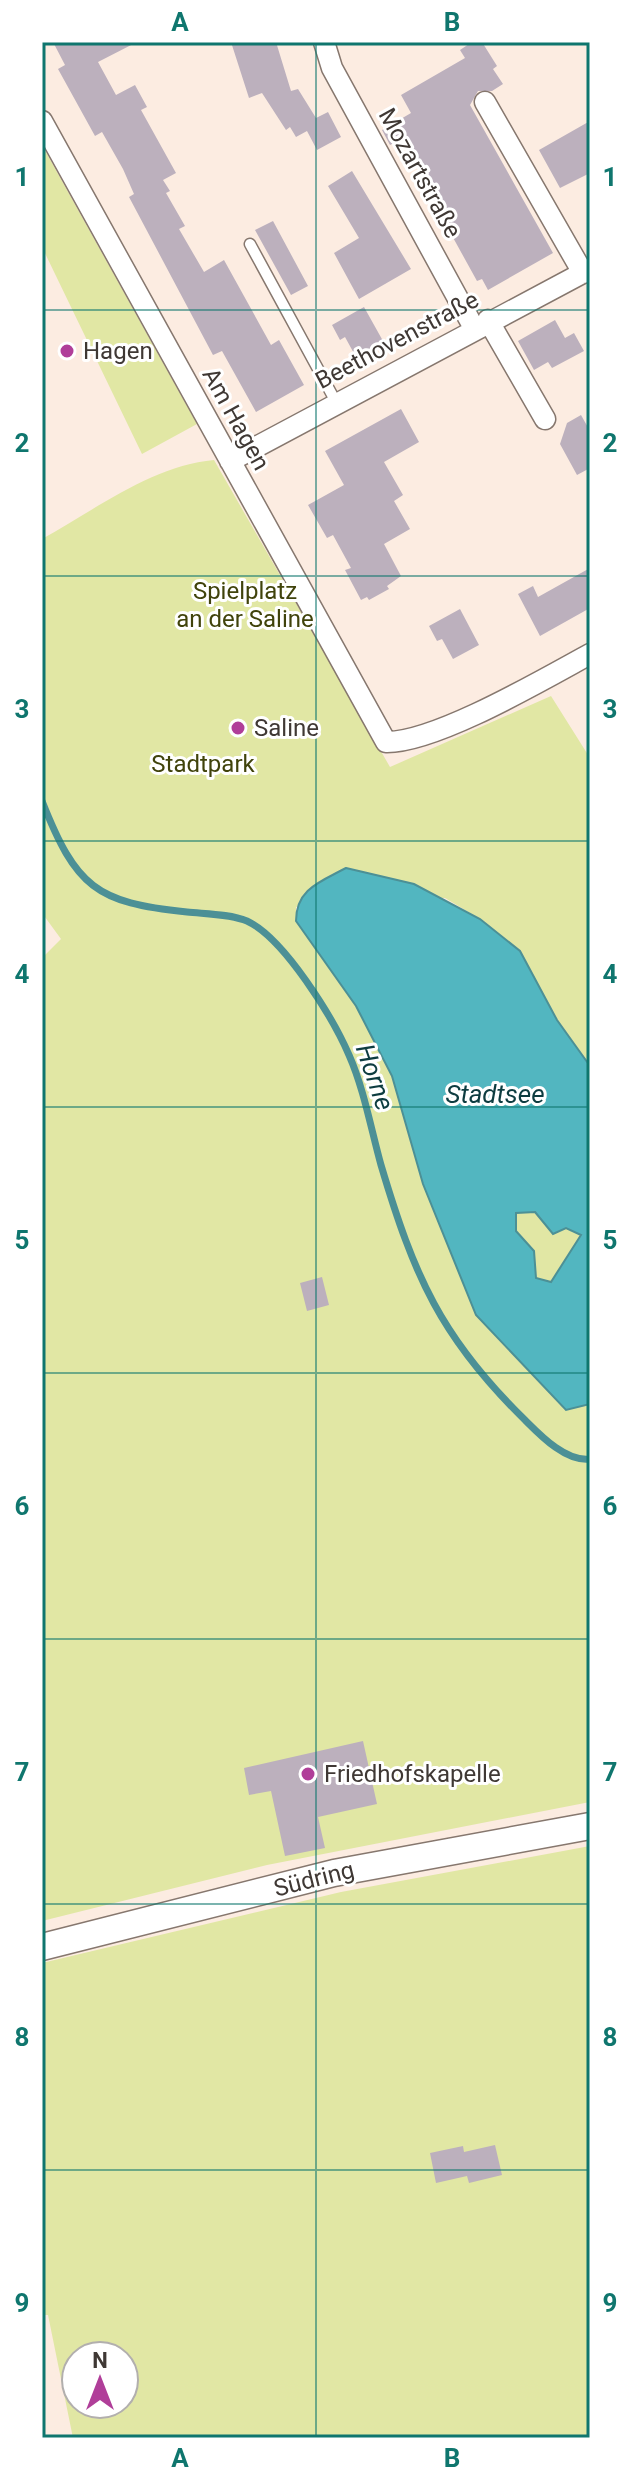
<svg xmlns="http://www.w3.org/2000/svg" width="632" height="2480" font-family="Roboto,sans-serif">
  <style>
    .green { fill: #e1e7a4; fill-rule: evenodd }
    .water { fill: #52b6c0; stroke: #4c9096; stroke-width: 2; fill-rule: evenodd }
    .lines { fill: none; stroke-linecap: round; stroke-linejoin: round }
    .stream { stroke: #4c9096; stroke-width: 7 }
    .building { fill: #bcb0bd }
    .service-casing { stroke: #86776e; stroke-width: 13 }
    .minor-casing { stroke: #86776e; stroke-width: 23 }
    .tertiary-casing { stroke: #86776e; stroke-width: 29 }
    .service { stroke: #fff; stroke-width: 10 }
    .minor { stroke: #fff; stroke-width: 20 }
    .tertiary { stroke: #fff; stroke-width: 26 }
    .grid { fill: none; stroke: #0f766e; stroke-width: 2; stroke-opacity: 0.55 }
    .poi-dot { fill: #b03e99; stroke: #fff; stroke-width: 3 }
    .labels { text-anchor: middle; dominant-baseline: central; stroke-width: 6; stroke-linejoin: round; paint-order: stroke }
    .street-label { font-size: 24px; fill: #3f3834; stroke: #fff }
    .poi-label { font-size: 24px; fill: #3f3834; stroke: #fff; text-anchor: start }
    .park-label { font-size: 24px; fill: #40430b; stroke: #fff }
    .water-label { font-size: 26px; font-style: italic; fill: #0d3c40; stroke: #fff }
    .neatline { fill: none; stroke: #0f766e; stroke-width: 3 }
    .grid-label { font-size: 26px; text-anchor: middle; font-weight: bold; fill: #0f766e }
  </style>
  <rect width="100%" height="100%" fill="#fcece1"/>
  <path class="green" d="M42 145 197 424 142 454 42 247Z
    M214 460 390 767 551 696 590 758V1066L557 1020 520 951 480 919 445 898 296 907V921L356 1006 392 1076 423 1184 476 1315 566 1410 590 1404V1802L267 1865 42 1921V958L61 939 42 913V539C95 510 153 465 214 460Z
    M535 1212 582 1235 551 1283 536 1278 534 1251 516 1232V1213Z
    M590 1846V2438H73L48 2315H42V1963L341 1892ZM76 2356H124V2404H76Z"/>
  <path class="water" d="M346 868 414 884 480 919 520 951 557 1020 590 1066V1404L566 1410 476 1315 423 1184 392 1076 356 1006 296 921C296 889 320 882 346 868ZM535 1212 553 1234 566 1228 581 1235 551 1282 536 1278 534 1251 516 1231V1213Z"/>
  <g class="lines">
    <path class="stream" d="M42 801C76 887 96 903 187 912 206 914 230 914 247 921 284 938 333 1018 349 1055 364 1089 371 1129 381 1165 414 1276 441 1338 525 1420 541 1436 566 1462 590 1459"/>
  </g>
  <path class="building" d="M53 42H137L98 62 116 95 135 85 147 107 141 110 176 173 163 180 170 191 166 193 185 226 179 229 204 272 224 260 271 345 279 340 304 385 256 412 222 351 213 355 129 197 134 194 123 169 102 132 95 136 58 69 65 65Z
    M231 42H276L291 91 298 89 316 118 328 112 341 137 317 150 307 131 296 137 290 127 286 130 262 93 249 98Z
    M472 42H482L497 66 493 69 503 84 492 91H478L470 105 553 253 488 290 482 279 477 281 419 176 423 174 403 138 390 145 382 130 411 113 401 95 465 58 460 50Z
    M590 121V173L560 188 539 150Z
    M352 171 411 269 359 299 334 253 359 238 328 186Z
    M273 221 308 286 291 295 255 230Z
    M364 307 383 341 356 357 345 337 340 340 332 325Z
    M555 320 565 338 574 333 584 351 552 368 548 362 534 370 518 341Z
    M401 409 419 442 384 462 403 495 394 501 410 529 384 544 401 576 387 586 389 589 369 600 367 597 361 600 345 570 351 568 333 535 327 538 308 505 344 485 325 451Z
    M581 415 590 431V468L577 475 560 444 567 423Z
    M590 568V608L540 636 518 594 533 586 538 597Z
    M460 609 479 645 453 659 442 639 437 641 429 626Z
    M322 1277 329 1305 307 1311 300 1283Z
    M363 1741 377 1804 318 1817 325 1848 285 1856 271 1791 249 1795 244 1768Z
    M495 2145 502 2175 469 2183 467 2176 436 2183 430 2153 463 2146 464 2152Z"/>
  <g class="lines">
    <g class="service-casing">
      <path id="service" d="M250 244 336 402"/>
    </g>
    <g class="minor-casing">
      <path id="minor" d="M324 42 332 68 474 328
        M485 102 583 273
        M42 121 386 742C435 743 544 679 590 654
        M488 320 545 419
        M230 461 590 269"/>
    </g>
    <g class="tertiary-casing">
      <path id="tertiary" d="M42 1947 334 1873 590 1826"/>
    </g>
    <use href="#service" class="service"/>
    <use href="#minor" class="minor"/>
    <use href="#tertiary" class="tertiary"/>
  </g>
  <path class="grid" d="M316 42V2438M42 310H590M42 576H590M42 841H590M42 1107H590M42 1373H590M42 1639H590M42 1904H590M42 2170H590"/>
  <g class="poi-dot">
    <circle cx="67" cy="351" r="8"/>
    <circle cx="238" cy="728" r="8"/>
    <circle cx="308" cy="1774" r="8"/>
  </g>
  <g class="labels">
    <g class="street-label">
      <text transform="translate(420 173) rotate(61)">Mozartstraße</text>
      <text transform="translate(397 340) rotate(-28)">Beethovenstraße</text>
      <text transform="translate(236 419) rotate(61)">Am Hagen</text>
      <text transform="translate(314 1879) rotate(-14)">Südring</text>
    </g>
    <g class="poi-label">
      <text x="83" y="351">Hagen</text>
      <text x="254" y="728">Saline</text>
      <text x="324" y="1774">Friedhofskapelle</text>
    </g>
    <g class="park-label">
      <text x="245" y="591">Spielplatz<tspan x="245" dy="28">an der Saline</tspan></text>
      <text x="203" y="764">Stadtpark</text>
    </g>
    <g class="water-label">
      <text transform="translate(375 1077) rotate(71)">Horne</text>
      <text x="495" y="1094">Stadtsee</text>
    </g>
  </g>
  <rect width="632" height="2480" fill="none" stroke="#ffffff" stroke-width="88"/>
  <g transform="translate(100 2380)"><circle r="38" fill="#ffffff" stroke="#b2afae" stroke-width="2"/>
  <path d="M0-6L14 30L0 20L-14 30Z" fill="#b03e99"/>
  <text y="-12" font-size="22" font-weight="bold" text-anchor="middle" fill="#3f3834">N</text>
  </g>
  <rect x="44" y="44" width="544" height="2392" class="neatline"/>
  <g class="grid-label">
    <text x="180" y="31">A</text>
    <text x="452" y="31">B</text>
    <text x="22" y="186">1</text>
    <text x="610" y="186">1</text>
    <text x="22" y="452">2</text>
    <text x="610" y="452">2</text>
    <text x="22" y="718">3</text>
    <text x="610" y="718">3</text>
    <text x="22" y="983">4</text>
    <text x="610" y="983">4</text>
    <text x="22" y="1249">5</text>
    <text x="610" y="1249">5</text>
    <text x="22" y="1515">6</text>
    <text x="610" y="1515">6</text>
    <text x="22" y="1781">7</text>
    <text x="610" y="1781">7</text>
    <text x="22" y="2046">8</text>
    <text x="610" y="2046">8</text>
    <text x="22" y="2312">9</text>
    <text x="610" y="2312">9</text>
    <text x="180" y="2467">A</text>
    <text x="452" y="2467">B</text>
  </g>
</svg>
